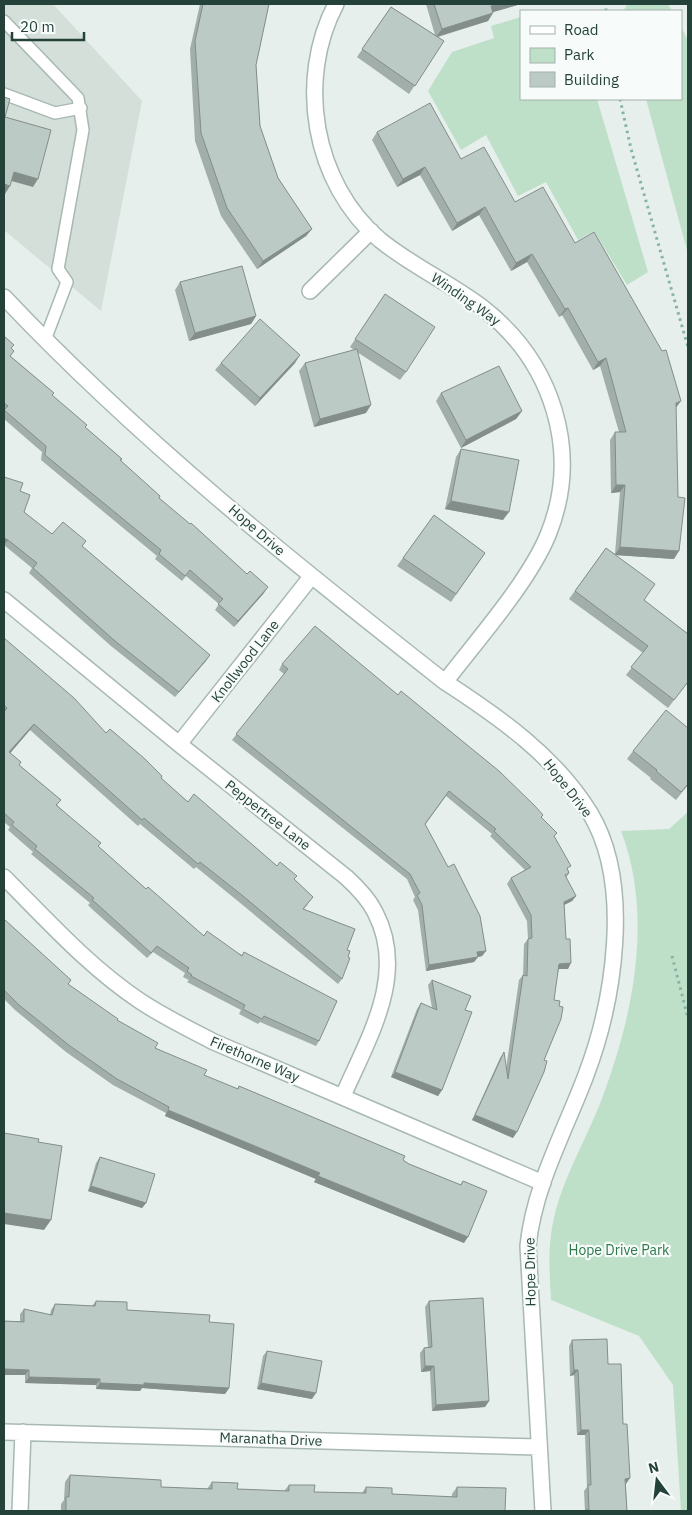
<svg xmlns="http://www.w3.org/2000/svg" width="692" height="1515" font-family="'IBM Plex Sans',sans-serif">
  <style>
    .built { fill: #d4dfda }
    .green { fill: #bfe0c8 }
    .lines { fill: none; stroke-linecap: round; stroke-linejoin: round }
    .service-casing { stroke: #a8b8b2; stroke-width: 14 }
    .minor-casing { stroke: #a8b8b2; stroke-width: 18 }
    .path { stroke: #86b3a5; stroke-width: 3; stroke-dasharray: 2.5 4; stroke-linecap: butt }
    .service { stroke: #fff; stroke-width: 11 }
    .minor { stroke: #fff; stroke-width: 15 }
    .wall { fill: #a1aea9 }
    .shaded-wall { fill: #838d89 }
    .building { fill: #bbcac4; stroke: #838d89 }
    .labels { text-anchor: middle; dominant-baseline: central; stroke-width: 4.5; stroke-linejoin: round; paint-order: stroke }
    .street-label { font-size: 14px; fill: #24423a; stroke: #f7fbf9 }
    .park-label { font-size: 14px; fill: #2d7a4b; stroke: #f7fbf9 }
  </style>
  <rect width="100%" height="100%" fill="#e6efeb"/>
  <path class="built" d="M4 4H53L142 101 101 311 4 230Z"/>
  <path class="green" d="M628 4H668L672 11H623Z
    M521 17V99H597L648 272 627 285 594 231 578 240 546 182 518 196 486 135 461 150 428 91 452 52 494 38 491 26Z
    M681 27 688 40V254L646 99H681Z
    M688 812V1511H681L673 1385 639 1336 551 1300C550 1278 548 1257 551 1235 557 1187 584 1145 601 1101 633 1017 654 917 621 831L669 829Z"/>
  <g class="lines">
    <g class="service-casing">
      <path id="service" d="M4 21 78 98 83 130 58 269 67 282 45 340
        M4 94 55 113 81 108"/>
    </g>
    <g class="minor-casing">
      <path id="minor" d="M336 4C296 80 313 183 380 240 412 266 450 283 483 308 552 362 582 451 548 535 528 583 477 640 445 682
        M310 291 371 231
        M4 297C138 439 292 562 445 682 499 717 556 757 590 813 633 884 614 1001 586 1075 565 1131 534 1186 528 1246L543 1511
        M4 600 179 744 346 877C357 887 368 898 375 912 408 975 368 1038 343 1096
        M179 744 311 577
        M4 877C47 920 89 967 140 1001 164 1017 189 1029 214 1042L543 1183
        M4 1432 539 1447
        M20 1511 23 1432"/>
    </g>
    <path class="path" d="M606 11V4
      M620 99 631 149 688 347
      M672 956 688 1018"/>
    <use href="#service" class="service"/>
    <use href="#minor" class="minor"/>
  </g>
  <path class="wall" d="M200 4H269L256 65 260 126 278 178 312 229 306 236 257 269 221 216 195 141 190 49Z
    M426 4H521L493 12 488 21 438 37 444 41 409 94 357 57 391 7 435 35Z
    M377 132 461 159 515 202 575 243 676 409 674 559 615 555 644 600 688 634V682L668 708 626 675 643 653 569 599 606 548 615 554 620 492 611 493 610 440 615 432H619L600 366 593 370 562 315 559 317 527 262 511 271 479 215 452 231 420 175 397 187 372 140Z
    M180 282 256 316 251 324 189 341 175 290Z
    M385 294 406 372 400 380 357 352 366 413 314 427 299 371 305 363 354 350 350 347Z
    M4 336 14 345 11 348 14 351 10 356 54 393 52 395 86 428 122 459 121 461 159 498 264 593 234 627 215 610 219 604 186 576 182 581 155 559 157 556 41 460 42 452 4 419Z
    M221 363H295L255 406 215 370Z
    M441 393 522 411 516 419 461 448 436 401Z
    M461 449 503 520 445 509 456 457Z
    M4 477 20 491 24 512 52 534 86 541 82 546 210 655 175 697 111 646 29 573 32 568 4 545Z
    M434 515 485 553 451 602 397 566Z
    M4 638 106 733 188 802 277 866 297 876 294 879 313 897 304 909 347 950 348 957 342 979 338 984 239 902 196 867 194 869 140 824 138 826 30 730 10 753 19 765 61 800 57 805 99 847 146 889 204 936 242 955 244 952 319 1041 316 1046 260 1022 258 1024 239 1014 241 1010 187 982 189 980 183 977 185 973 153 952 147 958 93 910 88 905 90 903 31 854 33 852 8 830 10 827 4 822Z
    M282 664 541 817 554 836 569 873 566 878 576 896 572 901 564 905 568 969H559L513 1138 472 1120 500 1058 504 1052 506 1069 519 980 523 975 524 944 528 939 527 921 507 884 511 878 525 870 490 836 492 834 446 796 425 825 486 951 482 956 478 957 474 962 426 971 418 910 413 900 415 897 407 879 232 740 284 674 279 670Z
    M633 751 688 785 676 800 650 779 651 778 627 759Z
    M4 919 68 985 155 1048 204 1075 237 1089 239 1086 403 1160 409 1164 460 1185 463 1181 464 1243 314 1182 316 1179 165 1116 166 1113 113 1085 66 1052 15 1010 4 999Z
    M432 980 465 1010 442 1090 438 1096 391 1077 417 1009 421 1003 432 1008 428 985Z
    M100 1157 146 1203 142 1208 88 1191 96 1163Z
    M96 1301 127 1310 209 1322 229 1388 225 1394 142 1388 140 1391 96 1389V1385L25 1383V1375H4V1321H20V1314L24 1309 50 1315 51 1310 55 1304 92 1306Z
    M429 1301 489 1401 485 1407 432 1411 430 1371 421 1372 420 1353 424 1348 428 1347 425 1307Z
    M572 1340 608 1364 623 1424 627 1511H585L584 1491 587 1487 585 1435H577L574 1375 570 1376 569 1346Z
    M267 1351 312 1399 257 1389 263 1356Z
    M70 1475 161 1487 207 1489 212 1482 237 1489 284 1491 289 1485 314 1492 362 1493 366 1487 392 1494 452 1497V1494L457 1487 505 1511H61V1504L64 1500 65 1482Z"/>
  <path class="shaded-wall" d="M500 4H521L486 14 491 6Z
    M493 13 488 21 436 37 442 29Z
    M425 167 420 175 397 187 403 179Z
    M14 172 38 179 33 187 8 180Z
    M4 184 10 186 5 194H4Z
    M485 207 479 215 452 231 457 223Z
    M312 229 306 236 257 269 263 261Z
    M532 254 527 262 511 271 516 263Z
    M568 308 562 315 559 317 565 309Z
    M256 316 251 324 189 341 195 333Z
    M300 355 295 363 255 406 260 398Z
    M606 358 600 366 593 370 598 362Z
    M681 401 675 409 676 403Z
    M371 405 366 413 314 427 320 419Z
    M522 411 516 419 461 448 466 440Z
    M616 485H625L620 492 611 493Z
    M451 501 509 512 503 520 445 509Z
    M4 538 8 540 4 545Z
    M620 547 679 551 674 559 615 555Z
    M268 587 264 593 234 627 238 621Z
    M210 655 206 661 175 697 179 692Z
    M34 724 30 730 6 758 9 752Z
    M576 896 572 901 560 907 564 902Z
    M486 951 482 956 478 957 474 962 426 971 429 965 477 952Z
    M571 963 568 969H556L559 964Z
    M395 1072 442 1090 438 1096 391 1077Z
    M168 1110 320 1173 316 1179 165 1116Z
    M475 1115 517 1132 513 1138 472 1120Z
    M318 1176 468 1237 464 1243 314 1182Z
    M91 1186 146 1203 142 1208 88 1191Z
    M4 1213 51 1220 44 1230 4 1224Z
    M425 1366H434L430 1371 421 1372Z
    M4 1369 29 1370 25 1375H4Z
    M574 1370H578L574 1375 570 1376Z
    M29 1377 100 1379 96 1385 25 1383Z
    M100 1383H144L229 1388 225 1394 142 1388 140 1391 96 1389Z
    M261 1383 316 1393 312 1399 257 1389Z
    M489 1401 485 1407 432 1411 436 1405Z
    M581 1430H589L585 1435H577Z
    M630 1478 626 1484 625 1479Z"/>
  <path class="building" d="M203 4H269L256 65 260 126 278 178 312 229 263 261 227 208 201 133 195 41Z
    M434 4H500L491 6 493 13 442 29Z
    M391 7 444 41 415 86 362 49Z
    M4 97 10 99 5 117 51 130 38 179 14 172 10 186 4 184Z
    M430 103 461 159 484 147 515 202 543 187 575 243 594 232 662 351 666 350 681 401 676 403 678 497 685 498 679 551 620 547 625 485H616L615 432H626L606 358 598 362 568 308 565 309 532 254 516 263 485 207 457 223 425 167 403 179 377 132Z
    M242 266 256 316 195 333 180 282Z
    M385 294 435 327 406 372 355 339Z
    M260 319 300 355 260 398 221 363Z
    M4 336 14 345 11 348 14 351 10 356 54 393 52 395 87 425 85 427 122 459 120 460 160 496 159 498 190 524 191 523 247 574 250 571 268 587 238 621 218 604 223 599 190 570 185 576 159 554 161 550 45 455 46 446 4 410 8 406 4 403Z
    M357 349 371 405 320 419 305 363Z
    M499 366 522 411 466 440 441 393Z
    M461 449 519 460 509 512 451 501Z
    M4 477 23 483 20 491 30 495 24 512 52 534 63 522 86 541 82 546 210 655 179 692 115 641 33 568 37 563 8 540 4 538Z
    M434 515 485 553 456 594 403 558Z
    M606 548 655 584 644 600 688 634V682L674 700 631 667 648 646 575 591Z
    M315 626 398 695 401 691 499 771 535 806 543 815 541 817 557 833 554 836 571 866 567 868 569 873 565 875 576 896 564 902 566 939H570L571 963 559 964 554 1000 560 1001 559 1006 563 1007 561 1019 544 1060 547 1061 544 1072 517 1132 475 1115 504 1052 508 1079 523 975 527 976 528 939 532 938 531 915 511 878 531 867 494 831 496 829 449 791 425 824 448 867 454 864 480 916 486 951 477 952 478 957 429 965 422 905 417 895 420 893 410 874 236 734 288 669 282 664Z
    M4 638 74 698 106 733 110 729 145 759 162 776 161 778 188 802 194 794 277 866 280 862 297 876 294 879 313 897 303 909 355 929 347 950 350 951 348 957 350 958 342 979 243 896 200 862 198 864 144 818 142 820 34 724 9 752 21 762 19 765 61 800 56 805 101 843 98 846 146 889 148 887 204 936 207 931 242 956 244 952 337 1001 319 1041 264 1016 262 1019 243 1009 245 1005 191 976 192 975 187 971 189 968 157 946 151 953 97 904 92 900 94 898 35 849 37 846 12 825 14 822 4 813V712L7 708 4 705Z
    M666 710 688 728V784L681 792 656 771 657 770 633 751Z
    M4 919 71 980 68 984 118 1019 117 1020 158 1043 155 1048 207 1070 204 1075 238 1089 239 1086 405 1156 403 1160 409 1164 461 1185 463 1181 487 1191 468 1237 318 1176 320 1173 168 1110 169 1107 117 1079 70 1046 19 1005 4 990Z
    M432 980 471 996 465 1010 472 1012 442 1090 395 1072 421 1003 437 1010Z
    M4 1133 39 1139 38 1142 62 1146 51 1220 4 1213Z
    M100 1157 155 1174 146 1203 91 1186Z
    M483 1298 489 1401 436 1405 434 1366H425L424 1348 432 1347 429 1301Z
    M96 1301 127 1302V1310L210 1315 209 1322 234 1324 229 1388 144 1383V1385L100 1383V1379L29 1377V1370L4 1369V1321L24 1322V1309L52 1315 55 1304 95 1306Z
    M607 1339 608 1364H621L623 1424H627L630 1478 625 1479 627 1511H586V1510H589L588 1485H591L589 1430H581L578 1370H574L572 1340Z
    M267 1351 322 1361 316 1393 261 1383Z
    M70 1475 161 1480V1487L212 1489V1482L238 1483 237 1489 289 1491V1485H315L314 1492 366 1493V1487L392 1488V1494L457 1497V1487L506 1488 505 1511H66V1497H69Z"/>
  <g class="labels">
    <g class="street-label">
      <text transform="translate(466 299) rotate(35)">Winding Way</text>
      <text transform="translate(257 530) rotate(41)">Hope Drive</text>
      <text transform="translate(245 661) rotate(-52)">Knollwood Lane</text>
      <text transform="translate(568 788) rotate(52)">Hope Drive</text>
      <text transform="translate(268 815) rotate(38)">Peppertree Lane</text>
      <text transform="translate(255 1059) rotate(23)">Firethorne Way</text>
      <text transform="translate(530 1272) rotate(-91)">Hope Drive</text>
      <text transform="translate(271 1439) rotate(2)">Maranatha Drive</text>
    </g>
    <g class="park-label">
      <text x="619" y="1250">Hope Drive Park</text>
    </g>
  </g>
  <rect width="692" height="1515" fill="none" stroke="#24423a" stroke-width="10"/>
  <rect x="520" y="10" width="162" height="90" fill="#f7fbf9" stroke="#a3b1ad"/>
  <rect x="530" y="26" width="25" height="8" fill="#ffffff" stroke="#a3b1ad"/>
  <text x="564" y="35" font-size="15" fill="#24423a">Road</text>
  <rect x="530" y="48" width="25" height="15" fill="#bfe0c8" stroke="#a3b1ad"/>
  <text x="564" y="60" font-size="15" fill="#24423a">Park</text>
  <rect x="530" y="72" width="25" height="15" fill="#bbcac4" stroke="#a3b1ad"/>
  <text x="564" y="85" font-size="15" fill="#24423a">Building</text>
  <g transform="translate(657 1480) rotate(345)" stroke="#f7fbf9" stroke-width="4" paint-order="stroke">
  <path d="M0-4L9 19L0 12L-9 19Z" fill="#24423a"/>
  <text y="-8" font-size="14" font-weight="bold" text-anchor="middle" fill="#24423a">N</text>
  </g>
  <path d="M12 32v8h72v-8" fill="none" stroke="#24423a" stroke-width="2.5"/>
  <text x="20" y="32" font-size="15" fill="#24423a" stroke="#f7fbf9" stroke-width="4" paint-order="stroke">20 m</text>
</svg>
